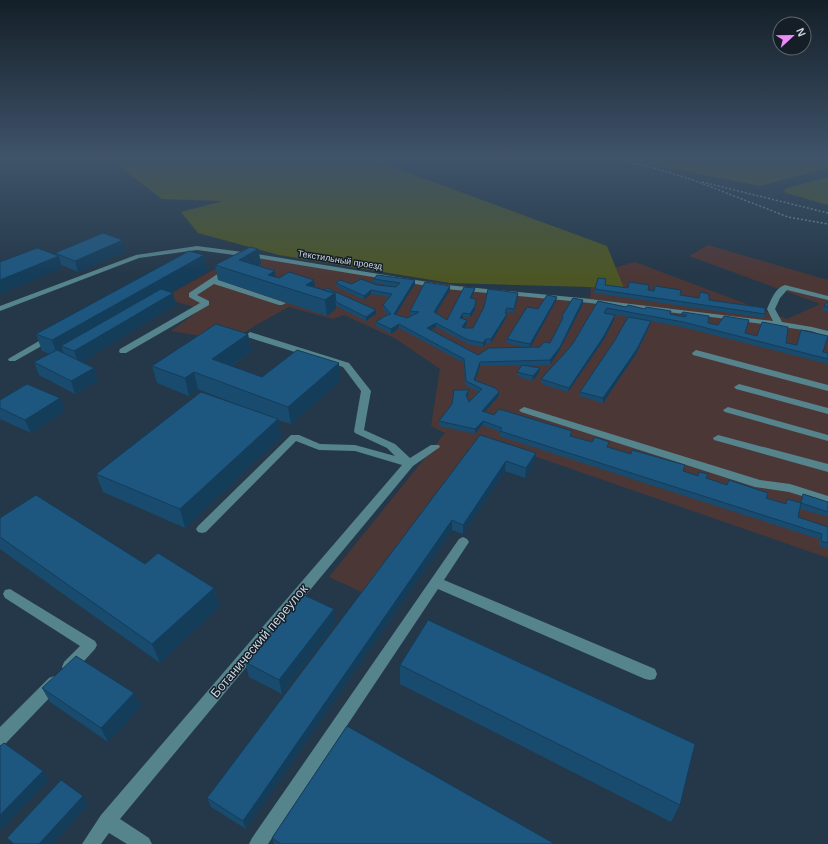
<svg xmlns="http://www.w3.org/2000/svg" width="828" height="844" font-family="Helvetica,sans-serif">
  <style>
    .industrial { fill: #4c3737 }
    .green { fill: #4c5625 }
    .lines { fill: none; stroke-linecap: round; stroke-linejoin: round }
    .path { stroke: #7c8c9a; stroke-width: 1.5; stroke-dasharray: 2 2; stroke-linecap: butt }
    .minor { fill: #56848c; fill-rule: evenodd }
    .wall { fill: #194b6e }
    .shaded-wall { fill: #143d5a }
    .building { fill: #1d5780; stroke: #143d5a }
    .labels { text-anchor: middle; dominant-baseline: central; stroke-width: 3; stroke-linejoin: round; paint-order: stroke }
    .far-street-label { font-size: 9px; fill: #cbd7e2; stroke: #151e26 }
    .near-street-label { font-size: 13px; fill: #cbd7e2; stroke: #151e26 }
  </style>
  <rect width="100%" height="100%" fill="#243849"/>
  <path class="industrial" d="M708 245 828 280V558L485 439 368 595 329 577 445 433 431 426 440 369 396 339 344 315 333 319 289 307 256 325 232 341 171 331 201 309 163 298 240 255 533 296 590 298 592 274 635 262 787 319 820 304 689 256Z"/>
  <path class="green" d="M108 158H385L390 166 607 246 624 288 450 283 279 255 198 233 181 212 223 201 162 199Z
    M617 158H828V168L760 186Z
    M828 177V205L783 192 787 188Z"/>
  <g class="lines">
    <path class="path" d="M80 158 84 161 89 158
      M607 158 647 166 693 180 788 217 828 224
      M627 158 628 162
      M376 162 384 158
      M702 182 828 213"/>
    <path class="minor" d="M197 246 257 254 446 285 581 298 773 321 767 309C771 300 775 288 785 285L828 296V300L787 290 780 298 775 309 782 322 812 327 828 331V337L811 331 719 318 581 302 446 289 257 258 197 250 139 258 0 311V306L136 255Z
      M225 269 232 271 219 280 286 303 282 305H279L214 284 197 295 209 301V305L126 353H120L119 351 120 349 200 303 189 297V293Z
      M250 332 349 363 371 391 364 430 395 444 410 458 431 445H439L440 447 413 466 120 819 149 838 152 844H127L109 833 101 844H82L101 815 402 465 355 451 319 450 296 441 206 532 202 533 198 532 196 529 198 526 291 435H299L320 444 355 445 395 456 387 448 355 433 354 431 361 391 343 367 247 337 246 335Z
      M51 334 55 337 54 339 15 361H9L8 359Z
      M696 350 828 385V391L693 355 692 353Z
      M739 384 828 408V414L736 389 734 387Z
      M524 407 760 480 790 484 828 496V504L789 492 755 487 521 412 519 410Z
      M728 407 828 435V441L725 412 723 410Z
      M718 435 828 464V472L714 440 713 438Z
      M463 537 467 539 469 542 444 580 655 669 657 674 655 679 650 680 645 679 438 589 268 844H249L252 838 459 539Z
      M10 589 95 641 97 645 95 649 74 672 69 673 64 672 62 667 64 662 80 646 5 598 3 594 5 590Z
      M54 676 59 678 61 683 59 688 6 743 0 746V727L49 678Z"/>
  </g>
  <path class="wall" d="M258 249 261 264 258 265 275 271V277L279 278 314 280 315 287 376 310V314L366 321 336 306V309L327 316 218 280 215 265Z
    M126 251 78 272 62 265V268L55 253Z
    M204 255 207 271 170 292 176 304 82 362 94 368 98 381 75 394 39 375 34 362 50 354 42 351 36 334Z
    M374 279 415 284 396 315 407 318 413 315H410V311L450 286V290L436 313 447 320 475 288 474 292 471 298 476 299 475 310 470 318 463 317 462 319 467 324 464 328H473L518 297 513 313 507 312 506 313V318L491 343H486L483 347 468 344 436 327 431 330 478 355 527 348 506 343 507 339 538 309 556 301 530 348 540 347 550 343 561 321 562 316 583 300V304L559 351 550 365 480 366 475 381 499 392 498 397 485 412 494 415 571 436 608 447 706 478 766 498 785 504 787 499 800 503 801 499 803 494 828 502V517L800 509 798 517 828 527V549L819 546V539L499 436 500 432 482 425 475 434 439 426V421L469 390 468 395 467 398 469 402 479 392 465 385 464 363 399 328 391 334 376 326V322L388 315 383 309V305L389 297 371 294 364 300 337 287 336 283 377 285 396 287H397L374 283Z
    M605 285 654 291 655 286 680 295 699 298 700 292 709 300 765 314 764 318 594 293 595 289Z
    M598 301 626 307 645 309 681 316V314L683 312 708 323 757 336 797 345 801 330 823 352 828 353V364L682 327 606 313 614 320 603 341 568 392 541 384V379L572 345Z
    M828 302V312L822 310 824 306Z
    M650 325 636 354 603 403 579 396 580 392Z
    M248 334 251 351 231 366 262 377 340 381 291 424 278 420 281 437 185 528 103 492 96 474 249 409 198 389 189 396 157 383 152 366Z
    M517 372 539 373 532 381 517 376Z
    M0 400 65 411 31 433 0 419Z
    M480 435 534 462 525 478 505 471 463 534 452 530 246 829 211 807 207 798Z
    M0 518 145 564 214 588 219 607 160 663 0 549Z
    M335 623 282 694 249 677 245 662Z
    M400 665 680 805 671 822 400 684Z
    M42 688 141 707 108 742 50 702Z
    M272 838 555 844H274Z"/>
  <path class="shaded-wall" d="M123 240 126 251 78 272 75 261Z
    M258 249 261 264 243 274 239 260Z
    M204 255 207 271 70 350 61 346 64 354 58 357 52 340Z
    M59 256 62 268 0 294V280Z
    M275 271 276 284 268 275Z
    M314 280 316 295 306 285Z
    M415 280V284L394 318V314Z
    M450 286V290L434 316V312Z
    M475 288 474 292 469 302 470 298Z
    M371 290V294L364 300V296Z
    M173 293 176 304 79 364 74 351Z
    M335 293 336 309 327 316 325 300Z
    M518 293V297L513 313Z
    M557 297 556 301 530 348V344Z
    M476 299 475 310 470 318V314Z
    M583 300V304L559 351 550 365V360Z
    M376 310V314L366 321V317Z
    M463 313V317L460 323V318Z
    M507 314 506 318 491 343V339Z
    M615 315 614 320 603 341 568 392 569 388Z
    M467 320V324L462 331V327Z
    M651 321 650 325 636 354 603 403V398Z
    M436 323V327L427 332V328Z
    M399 324V328L391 334V329Z
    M248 334 251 351 216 376 212 359Z
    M486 339V343L483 347V343Z
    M480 362V366L474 385V380Z
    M339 363 340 381 291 424 288 407Z
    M94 368 98 381 75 394 71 381Z
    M540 368 539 373 532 381 533 376Z
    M194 372 198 389 189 396 185 378Z
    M469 390 468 395 466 400V395Z
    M499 392 498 397 482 415V411Z
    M60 398 65 411 31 433 25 420Z
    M278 419 281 437 185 528 180 509Z
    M483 421 482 425 475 434V429Z
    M536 453 534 462 525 478 526 468Z
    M506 461 505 471 463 534V525Z
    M452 520V530L246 829 243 821Z
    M214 588 219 607 160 663 152 644Z
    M334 609 335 623 282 694 279 680Z
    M134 693 141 707 108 742 101 728Z
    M43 771 49 780 0 831V815Z
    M83 796 88 805 53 844H39Z"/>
  <path class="building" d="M103 233 123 240 75 261 55 253Z
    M250 247 258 249 239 260 275 271 268 275 279 278 289 272 314 280 306 285 335 293 325 300 215 265Z
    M37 248 59 256 0 280V262Z
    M189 251 204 255 52 340 36 334Z
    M377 275 415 280 394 314 407 318 419 312 410 311 425 282 450 286 434 312 447 320 464 287 475 288 470 298 476 299 475 306 470 314 463 313 460 318 467 320 462 327 465 328H473L484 307 488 289 518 293 514 309 507 308 505 313 507 314 491 339H486L483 343 468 340 436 323 427 328 478 355 489 348 540 347 544 342 550 343 563 318 562 316 573 298 583 300 560 347 550 360 480 362 474 380 495 388 499 392 482 411 494 415 499 409 572 431 570 436 592 442 595 437 609 442 607 447 631 454 632 450 685 465 683 471 698 476 699 472 708 474 706 478 727 485 729 480 768 493 766 498 786 504 787 499 801 503 798 517 828 527V543L821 541 822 534 500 431 502 428 483 421 475 429 439 421 452 404 454 390H469L466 395 469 402 482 389 466 381 464 359 399 324 391 329 376 322 385 316 391 314 383 305 392 294 371 290 364 296 336 283 340 280 352 284 361 279 377 285 396 287 400 283 374 279Z
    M598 278 606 279 605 285 628 288 629 282 649 285 648 290 654 291 655 286 681 290 680 295 699 298 700 292 709 294V300L765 308V314L595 289Z
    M327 288 376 310 366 317 336 302 335 293 323 290Z
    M161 289 173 293 74 351 61 346Z
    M547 295 557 297 530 344 507 339 527 307 538 309Z
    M598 301 626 307 628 305 645 309 646 307 671 311 670 314 685 317 687 315 681 314 683 312 709 316 708 323 718 325 724 316 749 320 745 333 757 336 762 322 788 327 786 343 797 345 801 330 828 336 823 352 828 353V359L683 322 607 308 604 313 615 315 604 336 569 388 541 379 572 345Z
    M827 302H828V307L824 306Z
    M628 317 651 321 637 349 603 398 580 392 615 340Z
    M216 324 248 334 212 359 262 377 297 350 339 363 288 407 194 372 185 378 152 366Z
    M57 350 94 368 71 381 34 362Z
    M522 365 540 368 533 376 517 372Z
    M27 384 60 398 25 420 0 408V400Z
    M201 392 278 419 180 509 96 474Z
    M480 435 536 453 526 468 506 461 463 525 452 520 243 821 207 798Z
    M803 494 828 502V512L801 503Z
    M36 495 145 564 158 553 214 588 152 644 0 537V518Z
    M302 594 334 609 279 680 245 662Z
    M428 620 695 744 680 805 400 665Z
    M76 656 134 693 101 728 42 688Z
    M347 726 555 844H281L272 838Z
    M4 743 43 771 0 815V746Z
    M61 780 83 796 39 844H14L7 838Z"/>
  <linearGradient id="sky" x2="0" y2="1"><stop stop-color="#141f28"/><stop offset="0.57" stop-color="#3f536a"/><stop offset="1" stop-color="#3f536a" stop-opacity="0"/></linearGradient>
  <rect width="828" height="276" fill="url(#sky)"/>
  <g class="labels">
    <g class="far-street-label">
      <text transform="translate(340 260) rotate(9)">Текстильный проезд</text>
    </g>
    <g class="near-street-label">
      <text transform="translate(259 641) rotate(-50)">Ботанический переулок</text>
    </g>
  </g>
  <g transform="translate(792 36) rotate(68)"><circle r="19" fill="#151e26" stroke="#5e6871"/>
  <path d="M0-3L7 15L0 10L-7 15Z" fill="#ed8cf9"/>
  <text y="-6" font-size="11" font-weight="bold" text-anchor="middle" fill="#cbd7e2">N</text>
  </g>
</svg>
